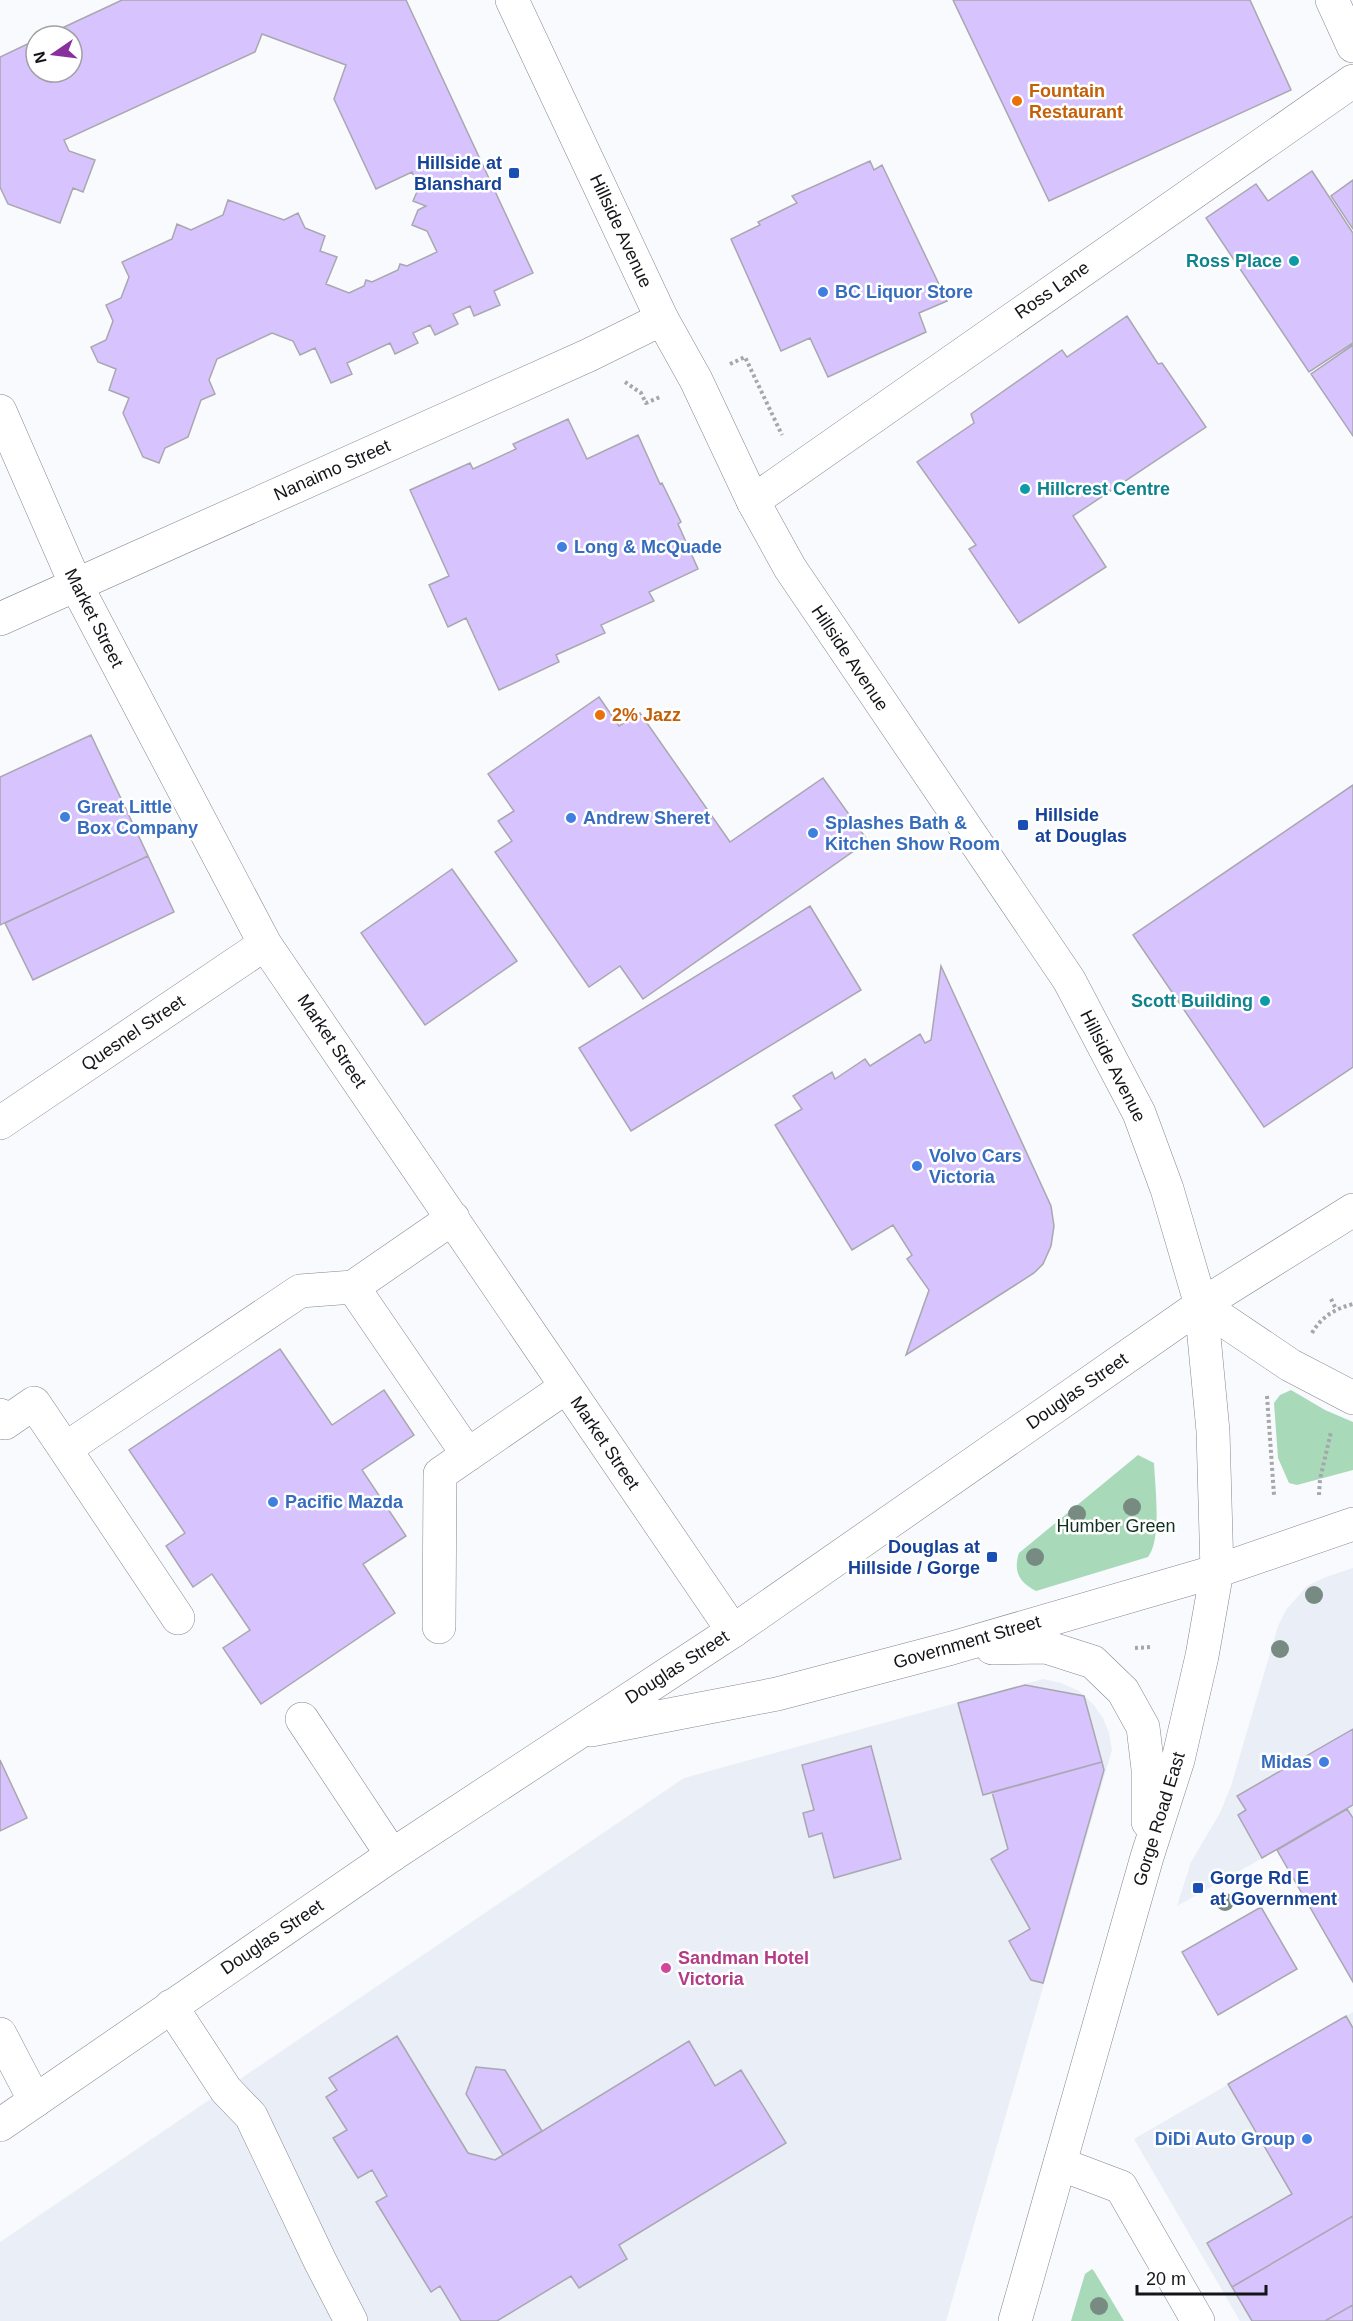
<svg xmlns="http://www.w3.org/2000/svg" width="1353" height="2321" font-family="Helvetica,sans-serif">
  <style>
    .built { fill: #eaeef7 }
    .green { fill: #a8d9b9 }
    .building { fill: #d7c3fd; stroke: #a9a7af; stroke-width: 1.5 }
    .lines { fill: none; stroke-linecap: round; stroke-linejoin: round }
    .minor-casing { stroke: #848790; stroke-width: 34 }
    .major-casing { stroke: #848790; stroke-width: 34 }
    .path { stroke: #a5a7aa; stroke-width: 4; stroke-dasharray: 3 3; stroke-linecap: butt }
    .minor { stroke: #fff; stroke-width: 33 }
    .major { stroke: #fff; stroke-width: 33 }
    .tree { fill: #788b82 }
    .food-dot { fill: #e8710a; stroke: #fff; stroke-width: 2 }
    .transit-dot { fill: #1a4fb4; stroke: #fff; stroke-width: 2 }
    .culture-dot { fill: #0f9aa8; stroke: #fff; stroke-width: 2 }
    .shop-dot { fill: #3f7fe0; stroke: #fff; stroke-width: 2 }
    .hotel-dot { fill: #d1479c; stroke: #fff; stroke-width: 2 }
    .labels { text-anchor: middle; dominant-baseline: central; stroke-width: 5; stroke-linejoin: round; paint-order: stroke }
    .food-label { font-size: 18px; font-weight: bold; fill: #c56008; stroke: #fff; text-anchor: start }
    .transit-label { font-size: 18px; font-weight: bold; fill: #164399; stroke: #fff; text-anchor: end }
    .street-label { font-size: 18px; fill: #131518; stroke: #fff }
    .culture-label { font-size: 18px; font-weight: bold; fill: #0d838f; stroke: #fff; text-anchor: end }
    .shop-label { font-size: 18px; font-weight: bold; fill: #366cbe; stroke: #fff; text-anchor: start }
    .park-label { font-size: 18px; fill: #0f311e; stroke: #fff }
    .hotel-label { font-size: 18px; font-weight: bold; fill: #b23c85; stroke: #fff; text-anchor: start }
  </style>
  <rect width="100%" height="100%" fill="#f8fafd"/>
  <path class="built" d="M1353 1568V1982L1277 1850 1177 1906 1191 1862 1220 1813 1231 1786 1278 1626 1286 1610 1307 1586 1326 1577Z
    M1043 1679 1061 1683 1079 1691 1093 1704 1103 1718 1109 1733 1112 1750 946 2321H0V2242L684 1778Z
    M1353 2012V2321H1240L1134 2139Z"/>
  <path class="green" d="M1291 1390 1325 1410 1353 1422V1470L1297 1485 1289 1483 1278 1458 1274 1403 1280 1395Z
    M1138 1455 1154 1463C1155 1487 1162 1539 1148 1557L1036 1591C1019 1582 1013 1571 1019 1553Z
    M1092 2269 1094 2271 1124 2321H1071L1085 2274Z"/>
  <path class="building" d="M122 0H406L533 273 494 291 500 305 474 316 470 306 453 314 458 324 435 335 430 325 413 333 418 343 395 354 390 343 347 363 352 374 331 383 315 348 300 355 293 341 272 333 217 359 209 380 215 394 201 400 188 437 165 448 159 463 143 457 123 413 129 398 109 390 116 369 98 362 91 347 106 340 113 321 106 305 121 298 129 277 122 262 172 239 177 224 191 230 223 215 228 200 284 220 298 213 305 228 325 236 320 251 337 257 326 284 349 293 364 286 366 280 372 282 398 270 400 264 407 266 437 252 427 231 412 225 418 210 426 206 413 201 419 187 412 172 376 189 334 99 346 65 262 34 255 52 64 140 69 151 95 160 83 192 73 188 60 223 8 204 0 187V57L36 40V72H72V36H45Z
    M953 0H1250L1291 90 1049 201Z
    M870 161 874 170 882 165 947 301 919 313 926 332 828 377 810 338 781 351 731 239 760 225 758 222 797 203 792 196Z
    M1312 171 1353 233V343L1309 372 1206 218 1256 184 1268 201Z
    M1353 180V229L1331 196Z
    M1127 316 1158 364 1162 363 1206 427 1073 516 1106 567 1019 623 969 549 976 545 917 462 974 423 971 414 1062 350 1067 357Z
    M1353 345V436L1311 374Z
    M568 419 587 459 638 435 660 484 662 483 681 522 678 524 698 569 649 592 654 601 601 625 605 633 556 655 559 662 499 690 466 618 448 627 429 585 449 576 410 490 470 463 473 469 516 449 513 444Z
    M599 697 619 726 640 713 730 842 823 778 868 841 643 999 620 966 589 987 495 852 512 841 498 821 514 811 488 774Z
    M91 735 148 856 0 925V777Z
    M1353 785V1067L1264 1127 1133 935Z
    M148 856 174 912 33 980 5 923Z
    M452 869 517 961 425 1025 361 933Z
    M810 906 861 990 631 1131 579 1048Z
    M941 966 1051 1206 1054 1226 1051 1246 1043 1264 1034 1273 906 1355 929 1290 907 1259 912 1255 893 1225 852 1250 775 1125 802 1109 793 1096 832 1072 835 1079 865 1059 870 1066 920 1034 925 1043 931 1040Z
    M280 1349 332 1425 384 1390 414 1435 362 1470 406 1536 363 1564 395 1613 261 1704 223 1648 250 1630 212 1574 193 1587 166 1546 185 1533 129 1450Z
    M1025 1685 1084 1696 1102 1762 983 1795 958 1703Z
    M1353 1729V1805L1262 1858 1238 1815 1246 1810 1237 1796Z
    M871 1746 901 1859 834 1878 822 1833 809 1837 803 1813 814 1810 802 1765Z
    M0 1760 27 1818 0 1831Z
    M1102 1762 1104 1770 1043 1983 1031 1980 1009 1941 1030 1929 991 1859 1008 1849 992 1792Z
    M1347 1809 1353 1818V1982L1277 1850Z
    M1261 1907 1297 1969 1218 2015 1182 1952Z
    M1346 2016 1353 2028V2216L1232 2287 1207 2243 1292 2194 1228 2084Z
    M397 2036 468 2153 495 2160 689 2041 715 2086 741 2070 786 2143 619 2245 627 2259 579 2288 571 2276 497 2321H461L440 2286 431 2292 376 2202 387 2196 372 2170 358 2178 333 2138 347 2130 326 2097 337 2090 329 2078Z
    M476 2067 505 2070 542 2131 503 2155 466 2094Z
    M1353 2216V2305L1325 2321H1252L1232 2287Z
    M1353 2305V2321H1325Z"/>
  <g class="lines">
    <g class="minor-casing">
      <path id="minor" d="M1332 0 1353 46
        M0 411 76 585 265 944 733 1631
        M753 501 1353 81
        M0 619 589 355 662 319
        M0 1123 265 944
        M353 1287 468 1455
        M0 1415 5 1423 34 1403 65 1449
        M178 1618 65 1449 300 1291 353 1287 453 1218
        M439 1627 440 1474 566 1387
        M302 1719 392 1855
        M171 2006 226 2090 251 2116 320 2261 351 2321
        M0 2034 35 2101
        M1060 2164 1121 2187 1198 2321"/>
    </g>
    <g class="major-casing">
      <path id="major" d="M512 0 662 319 696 380 753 501 790 568 1069 980 1139 1113 1167 1189 1201 1305 1213 1431 1217 1571 1202 1656 1178 1760 1147 1857 1015 2321
        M1201 1305 1290 1365 1353 1398
        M992 1648 1046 1647 1093 1662 1123 1691 1143 1727 1148 1769V1822
        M591 1730 777 1694 952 1648 1217 1571 1353 1524
        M0 2125 392 1855 733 1631 1201 1305 1353 1210"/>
    </g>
    <path class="path" d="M730 364 745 357 782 435
      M625 382 641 393 646 403 660 397
      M1331 1299 1336 1309
      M1312 1333C1322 1316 1335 1309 1353 1304
      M1267 1396 1274 1495
      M1319 1495 1320 1479 1331 1432
      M1135 1648 1152 1647"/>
    <use href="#minor" class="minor"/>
    <use href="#major" class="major"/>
  </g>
  <g class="tree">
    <circle cx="1132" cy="1507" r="9"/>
    <circle cx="1077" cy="1514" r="9"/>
    <circle cx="1035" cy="1557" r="9"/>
    <circle cx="1314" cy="1595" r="9"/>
    <circle cx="1280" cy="1649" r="9"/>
    <circle cx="1225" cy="1902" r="9"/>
    <circle cx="1099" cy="2306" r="9"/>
  </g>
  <g class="food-dot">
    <circle cx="1017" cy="101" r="6"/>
    <circle cx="600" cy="715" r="6"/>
  </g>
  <g class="transit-dot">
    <rect x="508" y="167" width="12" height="12" rx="3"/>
    <rect x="1017" y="819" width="12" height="12" rx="3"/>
    <rect x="986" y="1551" width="12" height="12" rx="3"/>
    <rect x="1192" y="1882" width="12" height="12" rx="3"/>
  </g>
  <g class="culture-dot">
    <circle cx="1294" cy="261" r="6"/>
    <circle cx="1025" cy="489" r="6"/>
    <circle cx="1265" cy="1001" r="6"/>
  </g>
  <g class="shop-dot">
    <circle cx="823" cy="292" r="6"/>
    <circle cx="562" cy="547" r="6"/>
    <circle cx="65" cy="817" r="6"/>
    <circle cx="571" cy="818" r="6"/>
    <circle cx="813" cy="833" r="6"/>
    <circle cx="917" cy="1166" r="6"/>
    <circle cx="273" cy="1502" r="6"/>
    <circle cx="1324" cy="1762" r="6"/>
    <circle cx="1307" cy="2139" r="6"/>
  </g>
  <circle class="hotel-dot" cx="666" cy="1968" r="6"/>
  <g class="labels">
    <g class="food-label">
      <text x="1029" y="91">Fountain<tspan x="1029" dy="21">Restaurant</tspan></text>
      <text x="612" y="715">2% Jazz</text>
    </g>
    <g class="transit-label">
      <text x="502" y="163">Hillside at<tspan x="502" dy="21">Blanshard</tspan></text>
      <text x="1035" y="815" text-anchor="start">Hillside<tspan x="1035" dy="21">at Douglas</tspan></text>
      <text x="980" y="1547">Douglas at<tspan x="980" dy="21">Hillside / Gorge</tspan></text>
      <text x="1210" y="1878" text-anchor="start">Gorge Rd E<tspan x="1210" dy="21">at Government</tspan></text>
    </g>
    <g class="street-label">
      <text transform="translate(621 231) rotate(65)">Hillside Avenue</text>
      <text transform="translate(1052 290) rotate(-35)">Ross Lane</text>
      <text transform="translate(332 470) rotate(-24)">Nanaimo Street</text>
      <text transform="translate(94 618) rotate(63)">Market Street</text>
      <text transform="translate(850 658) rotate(56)">Hillside Avenue</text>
      <text transform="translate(133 1033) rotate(-34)">Quesnel Street</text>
      <text transform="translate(332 1041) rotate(56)">Market Street</text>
      <text transform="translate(1113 1066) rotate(63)">Hillside Avenue</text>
      <text transform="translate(1077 1391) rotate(-35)">Douglas Street</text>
      <text transform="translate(605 1443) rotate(56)">Market Street</text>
      <text transform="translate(967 1642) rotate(-16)">Government Street</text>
      <text transform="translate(677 1667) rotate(-33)">Douglas Street</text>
      <text transform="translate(1159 1819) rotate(-73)">Gorge Road East</text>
      <text transform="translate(272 1937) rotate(-34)">Douglas Street</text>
    </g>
    <g class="culture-label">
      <text x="1282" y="261">Ross Place</text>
      <text x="1037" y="489" text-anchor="start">Hillcrest Centre</text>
      <text x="1253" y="1001">Scott Building</text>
    </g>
    <g class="shop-label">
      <text x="835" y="292">BC Liquor Store</text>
      <text x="574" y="547">Long &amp; McQuade</text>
      <text x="77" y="807">Great Little<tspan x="77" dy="21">Box Company</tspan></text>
      <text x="583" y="818">Andrew Sheret</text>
      <text x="825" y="823">Splashes Bath &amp;<tspan x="825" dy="21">Kitchen Show Room</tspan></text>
      <text x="929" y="1156">Volvo Cars<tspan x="929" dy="21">Victoria</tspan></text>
      <text x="285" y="1502">Pacific Mazda</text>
      <text x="1312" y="1762" text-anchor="end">Midas</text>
      <text x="1295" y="2139" text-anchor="end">DiDi Auto Group</text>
    </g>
    <g class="park-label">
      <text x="1116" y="1526">Humber Green</text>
    </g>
    <g class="hotel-label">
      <text x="678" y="1958">Sandman Hotel<tspan x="678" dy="21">Victoria</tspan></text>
    </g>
  </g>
  <g transform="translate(54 54) rotate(256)"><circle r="28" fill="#ffffff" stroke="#a1a1a3" stroke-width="1.5"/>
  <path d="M0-4.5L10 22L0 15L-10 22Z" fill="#88309d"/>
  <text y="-9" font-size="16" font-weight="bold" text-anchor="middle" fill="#131518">N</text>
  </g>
  <path d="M1137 2285v9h129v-9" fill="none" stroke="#131518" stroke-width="3"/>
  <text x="1146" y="2285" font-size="18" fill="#131518" stroke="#ffffff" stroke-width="4.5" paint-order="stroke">20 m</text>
</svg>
